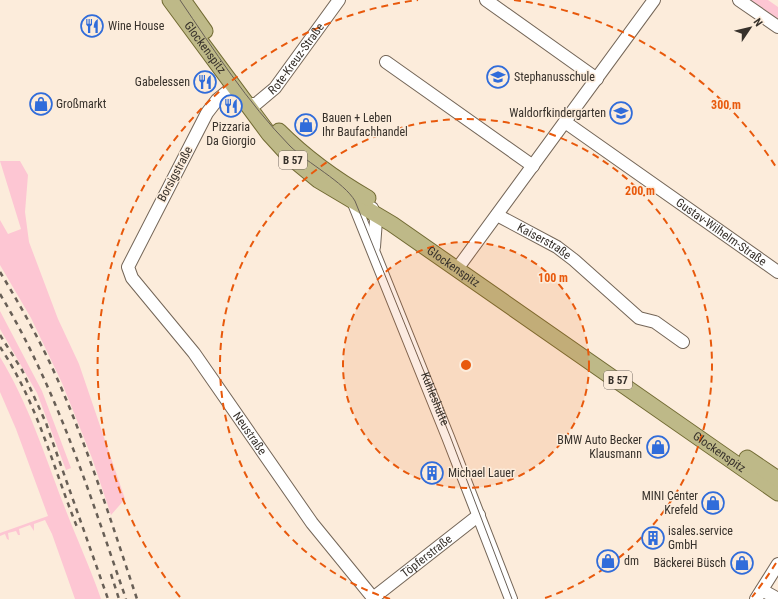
<svg xmlns="http://www.w3.org/2000/svg" width="778" height="599" font-family="'Roboto Condensed',sans-serif">
  <style>
    .green { fill: #fdc6d3 }
    .lines { fill: none; stroke-linecap: round; stroke-linejoin: round }
    .minor-casing { stroke: #746658; stroke-width: 14 }
    .major-casing { stroke: #726b33; stroke-width: 17 }
    .minor { stroke: #fff; stroke-width: 12 }
    .major { stroke: #beb988; stroke-width: 15 }
    .tram { stroke: #685f56; stroke-width: 1 }
    .rail { stroke: #685f56; stroke-width: 2.5; stroke-dasharray: 5 5; stroke-linecap: butt }
    .ring { fill: none; stroke: #e8590c; stroke-width: 2; stroke-dasharray: 7 5 }
    .labels { text-anchor: middle; dominant-baseline: central; stroke-width: 3; stroke-linejoin: round; paint-order: stroke }
    .shield { fill: #fcecdb; stroke: #726960; stroke-width: 1 }
    .shield-label { font-size: 11px; font-weight: bold; fill: #37312b }
    .poi-label { font-size: 12px; fill: #37312b; stroke: #fcecdb; text-anchor: start }
    .street-label { font-size: 12px; fill: #37312b; stroke: #fcecdb }
    .centre { fill: #e8590c; stroke: #fcecdb; stroke-width: 2 }
    .ring-label { font-size: 12px; text-anchor: middle; font-weight: bold; fill: #e8590c; stroke: #fcecdb; stroke-width: 3; stroke-linejoin: round; paint-order: stroke }
  </style>
  <rect width="100%" height="100%" fill="#fcecdb"/>
  <path class="green" d="M751 0H768L778 7V19Z
    M0 161H20L28 175 25 212 29 242 58 319 79 364 125 499 111 515 92 458 62 383 31 318 0 265V220L8 234 21 229Z
    M0 311 42 391 71 468 66 470 37 393 0 329Z
    M0 357C28 403 44 453 63 503 75 535 90 567 101 599H75L52 534 45 520 34 524V531L30 525 19 529 20 535H18L16 531 8 533 9 540 7 539 5 534 0 536V533L48 516 16 429 0 392Z"/>
  <g class="lines">
    <g class="minor-casing">
      <g id="minor">
        <path d="M486 0 597 79"/>
        <path d="M739 0 778 27"/>
        <path d="M386 62 533 166"/>
        <path id="s1" d="M233 87 217 100 207 113 128 267 132 278 194 353 312 523 374 599"/>
        <path id="s2" d="M245 104H256L275 88 339 0"/>
        <path id="s3" d="M565 122 778 272"/>
        <path d="M353 201 448 437 511 599"/>
        <path d="M372 208 376 220 374 247"/>
        <path id="s4" d="M497 215 557 247 574 260 639 318 655 322 683 342"/>
        <path d="M457 269 654 0"/>
        <path d="M762 590 778 599"/>
        <path id="s5" d="M373 598 479 515"/>
        <path d="M756 599 778 564"/>
      </g>
    </g>
    <g class="major-casing">
      <g id="major">
        <path id="s6" d="M170 0 269 134 290 157 318 180 392 224 778 493"/>
        <path d="M183 0 205 31"/>
        <path d="M279 131C306 158 335 179 368 198"/>
        <path d="M747 458 778 479"/>
      </g>
    </g>
    <use href="#minor" class="minor"/>
    <use href="#major" class="major"/>
    <path class="tram" id="s7" d="M180 0C214 50 247 102 290 146 307 163 344 182 355 201L450 436 512 599"/>
    <path class="rail" d="M0 272C22 308 43 346 60 385 90 454 113 527 137 599
      M0 294C57 389 90 495 126 599
      M0 335 22 370 46 423 108 599
      M0 347C37 402 53 467 77 527
      M111 574 119 599"/>
  </g>
  <circle cx="466" cy="365" r="123" fill="#e8590c" fill-opacity=".12"/>
  <g class="ring">
    <circle cx="466" cy="365" r="123"/>
    <path d="M390 599A246 246 0 1 1 542 599"/>
    <path d="M776 563A368 368 0 0 1 752 597M180 597A368 368 0 0 1 418 0M514 0A368 368 0 0 1 776 167"/>
  </g>
  <defs>
    <g id="restaurant-ring" transform="scale(1.15)"><circle r="9.5" fill="#fcecdb" stroke="#306cda" stroke-width="1.5"/><path d="M-5-6h1v4h1v-4h1v4h1v-4h1v5L-1.5 .5V6h-2V.5L-5-1ZM5-6V6H3V1.5H1.5Q1.5-4 5-6Z" fill="#306cda"/></g>
    <g id="school-ring" transform="scale(1.15)"><circle r="9.5" fill="#fcecdb" stroke="#306cda" stroke-width="1.5"/><path d="M0-5L7-2L0 1L-7-2ZM-4 1L0 2.5L4 1V4Q0 6-4 4Z" fill="#306cda"/></g>
    <g id="shop-ring" transform="scale(1.15)"><circle r="9.5" fill="#fcecdb" stroke="#306cda" stroke-width="1.5"/><path d="M-5-2.5h2.3a2.7 3.5 0 0 1 5.4 0H5L5.5 6h-11ZM-1.5-2.5h3a1.5 2.3 0 0 0-3 0Z" fill="#306cda"/></g>
    <g id="building-ring" transform="scale(1.15)"><circle r="9.5" fill="#fcecdb" stroke="#306cda" stroke-width="1.5"/><path d="M-4-6H4V6H1V3H-1V6H-4ZM-2.5-4.3h1.7v1.8h-1.7ZM.8-4.3h1.7v1.8H.8ZM-2.5-1h1.7V.8h-1.7ZM.8-1h1.7V.8H.8Z" fill="#306cda"/></g>
  </defs>
  <g fill-rule="evenodd">
    <use href="#restaurant-ring" x="92" y="26"/>
    <use href="#school-ring" x="498" y="77"/>
    <use href="#restaurant-ring" x="205" y="82"/>
    <use href="#shop-ring" x="41" y="104"/>
    <use href="#restaurant-ring" x="231" y="106"/>
    <use href="#school-ring" x="621" y="113"/>
    <use href="#shop-ring" x="306" y="125"/>
    <use href="#shop-ring" x="658" y="447"/>
    <use href="#building-ring" x="432" y="473"/>
    <use href="#shop-ring" x="713" y="503"/>
    <use href="#building-ring" x="653" y="538"/>
    <use href="#shop-ring" x="608" y="561"/>
    <use href="#shop-ring" x="742" y="563"/>
  </g>
  <g class="labels">
    <g class="shield">
      <rect x="279" y="151" width="28" height="18" rx="3"/>
      <rect x="604" y="371" width="28" height="18" rx="3"/>
    </g>
    <g class="shield-label">
      <text x="293" y="160">B 57</text>
      <text x="618" y="380">B 57</text>
    </g>
    <g class="poi-label">
      <text x="108" y="26">Wine House</text>
      <text x="514" y="77">Stephanusschule</text>
      <text x="190" y="82" text-anchor="end">Gabelessen</text>
      <text x="56" y="104">Großmarkt</text>
      <text x="606" y="113" text-anchor="end">Waldorfkindergarten</text>
      <text x="322" y="118">Bauen + Leben<tspan x="322" dy="14">Ihr Baufachhandel</tspan></text>
      <text x="231" y="127" text-anchor="middle">Pizzaria<tspan x="231" dy="14">Da Giorgio</tspan></text>
      <text x="642" y="440" text-anchor="end">BMW Auto Becker<tspan x="642" dy="14">Klausmann</tspan></text>
      <text x="448" y="473">Michael Lauer</text>
      <text x="698" y="496" text-anchor="end">MINI Center<tspan x="698" dy="14">Krefeld</tspan></text>
      <text x="668" y="531">isales.service<tspan x="668" dy="14">GmbH</tspan></text>
      <text x="624" y="561">dm</text>
      <text x="726" y="563" text-anchor="end">Bäckerei Büsch</text>
    </g>
    <g class="street-label">
      <text stroke="none"><textPath href="#s6" startOffset="59">Glockenspitz</textPath></text>
      <text stroke="none"><textPath href="#s2" startOffset="72">Rote-Kreuz-Straße</textPath></text>
      <text transform="translate(175 174) rotate(-62)">Borsigstraße</text>
      <text stroke="none"><textPath href="#s3" startOffset="191">Gustav-Wilhelm-Straße</textPath></text>
      <text stroke="none"><textPath href="#s4" startOffset="54">Kaiserstraße</textPath></text>
      <text stroke="none"><textPath href="#s6" startOffset="395">Glockenspitz</textPath></text>
      <text stroke="none"><textPath href="#s7" startOffset="482">Kuhleshütte</textPath></text>
      <text stroke="none"><textPath href="#s1" startOffset="417">Neustraße</textPath></text>
      <text stroke="none"><textPath href="#s6" startOffset="719">Glockenspitz</textPath></text>
      <text stroke="none"><textPath href="#s5" startOffset="68">Töpferstraße</textPath></text>
    </g>
  </g>
  <circle cx="466" cy="365" r="6" class="centre"/>
  <g class="ring-label">
    <text x="726" y="109">300 m</text>
    <text x="640" y="195">200 m</text>
    <text x="553" y="282">100 m</text>
  </g>
  <g transform="translate(750 28) rotate(55)" stroke="#fcecdb" stroke-width="3" paint-order="stroke">
  <path d="M0-3L7 15L0 10L-7 15Z" fill="#37312b"/>
  <text y="-6" font-size="11" font-weight="bold" text-anchor="middle" fill="#37312b">N</text>
  </g>
</svg>
